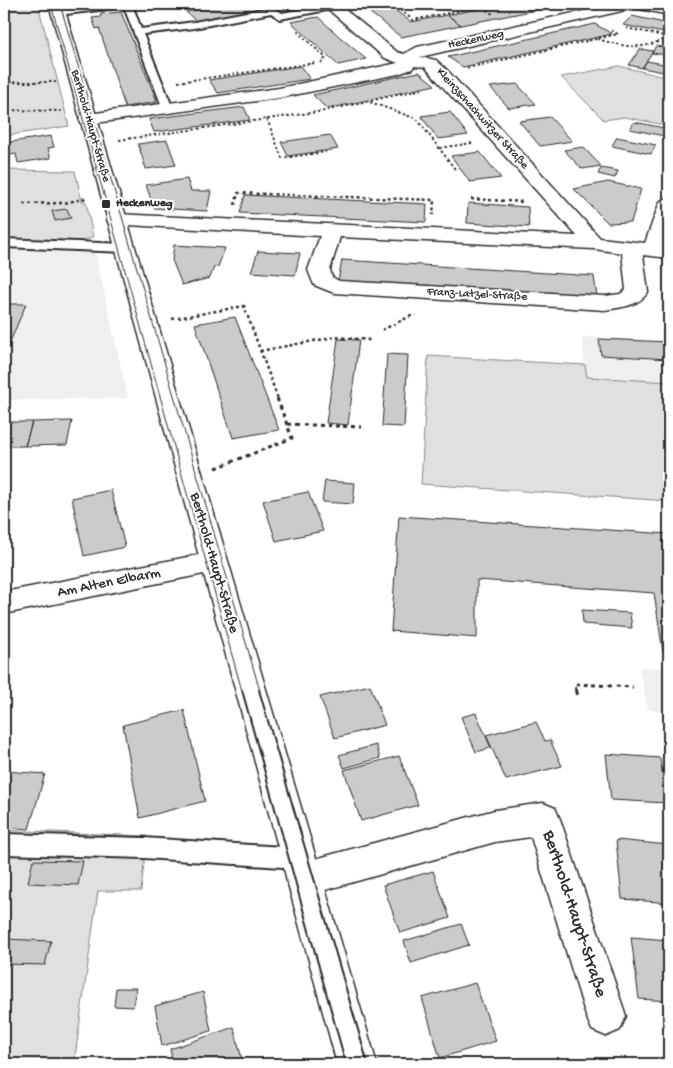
<svg xmlns="http://www.w3.org/2000/svg" width="673" height="1068" font-family="'Gochi Hand',sans-serif">
  <style>
    .built { fill: #efefef }
    .green { fill: #e0e0e0; stroke: #868686 }
    .building { fill: #cbcbcb; stroke: #2b2b2b }
    .lines { fill: none; stroke-linecap: round; stroke-linejoin: round }
    .lane-casing { stroke: #2b2b2b; stroke-width: 4 }
    .street-casing { stroke: #2b2b2b; stroke-width: 3 }
    .secondary-casing { stroke: #2b2b2b; stroke-width: 3 }
    .path-far3 { stroke: #2b2b2b; stroke-width: 2; stroke-dasharray: 2.5 2.5; stroke-linecap: butt }
    .path-far2 { stroke: #2b2b2b; stroke-width: 2.5; stroke-dasharray: 3 3; stroke-linecap: butt }
    .path-far1 { stroke: #2b2b2b; stroke-width: 3; stroke-dasharray: 4 4; stroke-linecap: butt }
    .path { stroke: #2b2b2b; stroke-width: 4; stroke-dasharray: 5 5; stroke-linecap: butt }
    .lane { fill: #fff; fill-rule: evenodd }
    .street { fill: #fff; fill-rule: evenodd }
    .secondary { fill: #fff; fill-rule: evenodd }
    .tram-far1 { stroke: #2b2b2b; stroke-width: 1 }
    .tram { stroke: #2b2b2b; stroke-width: 2 }
    .poi-dot { fill: #2b2b2b; stroke: #fff; stroke-width: 2 }
    .labels { text-anchor: middle; dominant-baseline: central; stroke-width: 4; stroke-linejoin: round; paint-order: stroke }
    .far-street-label { font-size: 12px; fill: #2b2b2b; stroke: #fff }
    .far-poi-label { font-size: 12px; font-weight: bold; fill: #2b2b2b; stroke: #fff; text-anchor: start }
    .street-label { font-size: 15px; fill: #2b2b2b; stroke: #fff }
    .near-street-label { font-size: 18px; fill: #2b2b2b; stroke: #fff }
  </style>
  <rect width="100%" height="100%" fill="#fff"/>
  <filter id="ink" filterUnits="userSpaceOnUse"><feTurbulence type="fractalNoise" baseFrequency=".02" numOctaves="2"/><feDisplacementMap in="SourceGraphic" scale="10" xChannelSelector="R" yChannelSelector="G"/><feConvolveMatrix kernelMatrix="1 2 1 2 8 2 1 2 1" color-interpolation-filters="sRGB"/></filter>
  <g filter="url(#ink)">
    <path class="built" d="M4 248 95 252 128 398 4 400Z
      M582 337 669 341V382L586 377Z
      M639 667 669 669V715L648 709Z"/>
    <path class="green" d="M4 4H38L69 126 4 136Z
      M619 66 669 78V126L625 117 604 120 561 77Z
      M4 170 75 171 82 201 86 202 93 237 82 241 4 239Z
      M428 356 585 365 587 377 669 382V501L421 484Z
      M4 830 147 836 141 891H98L74 1064H4Z"/>
    <path class="building" d="M229 4H293L197 22 186 12Z
      M359 4H387L411 22 447 15 461 25 401 37Z
      M504 4H520L531 11 461 25 447 15Z
      M520 4H565L531 11Z
      M121 12 155 96 157 102 125 107 99 28 96 29 92 18 101 17 100 14Z
      M632 16 669 24V34L623 25Z
      M318 17 341 38 366 59 338 65 291 22Z
      M595 24 612 34 463 67 448 57Z
      M656 46 669 48V55L652 53Z
      M640 49 653 51 642 68 629 65Z
      M647 61 669 65V73L642 68Z
      M300 66 310 79 218 93 209 80Z
      M419 72 435 85 327 109 313 95Z
      M517 84 536 104 509 108 490 87Z
      M244 107 250 120 154 132 149 119Z
      M450 112 468 135 438 139 421 116Z
      M550 117 572 141 540 146 519 121Z
      M634 122 669 129V137L630 129Z
      M330 135 338 149 288 156 281 142Z
      M51 136 54 147 48 148 51 158 18 163 16 154 4 156V143Z
      M617 137 656 145 651 154 612 146Z
      M167 140 176 165 146 169 138 144Z
      M583 147 601 166 582 169 564 150Z
      M480 152 501 178 470 182 451 156Z
      M601 168 618 171 615 178 598 174Z
      M187 179 191 191H211L207 211 154 208 146 185Z
      M608 182 641 189 631 222 608 223 574 189Z
      M245 195 427 204 426 222 240 213Z
      M468 203 528 207 529 227 467 223Z
      M67 209 71 218 55 221 52 211Z
      M174 245 225 248 218 267H214L210 278 182 285 172 260Z
      M258 251 300 253 295 275 251 272Z
      M342 260 594 276 597 297 338 281Z
      M4 304H26L7 349 4 348Z
      M235 317 279 430 233 438 195 324Z
      M338 339 359 340 348 425 326 423Z
      M599 339 669 342V359L601 355Z
      M387 354 408 355 404 427 382 426Z
      M72 421 67 445 25 446 32 422Z
      M4 422H32L25 446H4Z
      M325 481 355 483 353 504 322 502Z
      M111 490 125 547 84 556 72 498Z
      M308 492 323 531 276 541 263 501Z
      M399 516 669 534V652H663L654 593 477 580V638L391 631Z
      M582 610 630 613 632 628 583 624Z
      M370 685 385 725 335 738 320 697Z
      M184 710 205 801 140 818 123 725Z
      M476 713 491 748 476 752 461 717Z
      M536 722 545 741 550 740 562 766 506 780 486 735Z
      M376 745 380 758 344 768 339 755Z
      M606 754 660 758 667 803 611 800Z
      M399 756 418 805 361 821 344 770Z
      M5 771 45 774 29 829 4 827Z
      M616 840 669 845V903L622 899Z
      M33 860 83 861 78 885 28 883Z
      M433 871 450 918 400 933 383 885Z
      M461 924 469 945 411 963 404 941Z
      M631 937 669 940V1001L639 999Z
      M4 939 51 941 45 965 4 964Z
      M475 983 496 1041 440 1058 422 998Z
      M116 988H136L133 1007 114 1006Z
      M203 992 211 1031 162 1046 155 1006Z
      M234 1027 243 1064H173L170 1049Z"/>
    <g class="lines">
      <g class="lane-casing">
        <path id="lane" d="M108 4H132L141 29 194 22 273 7 282 13 330 4 336 6 332 9 280 19 271 13 194 28 143 34 173 109 168 112 163 109 124 7 58 15 54 12 58 9Z
          M4 239 125 244 131 248 125 252 4 247Z
          M4 834 144 838 298 848 305 851 308 858 305 865 298 868 144 858 4 854Z"/>
      </g>
      <g class="street-casing">
        <path id="street" d="M322 4H338L397 52 404 54 417 47 615 4H655L669 7V15L635 8 420 57 436 60 448 71 600 238 645 243 659 204 662 200 669 198V232L665 245 669 246V258L643 255 648 292C638 307 621 307 605 310L334 293 314 285 308 270 320 236 110 224 107 220 110 216 117 214 577 236 425 67 414 66 412 69 398 74 279 98 88 124 82 123 79 119 82 115 88 114 279 88 398 63 385 58ZM340 237 594 249 622 253 626 290 620 294 605 296 339 281 332 277 330 270Z
          M214 552 224 556 228 563 224 570 4 614V592Z
          M543 803 555 808 560 819 626 1016 620 1030 606 1036 592 1030 586 1016 531 837 495 842 304 896 291 891 286 879 291 867 304 862 495 810Z"/>
      </g>
      <g class="secondary-casing">
        <path id="secondary" d="M49 4H63L377 1064H337Z"/>
      </g>
      <path class="path-far3" d="M392 4 413 20 494 4
        M478 4 494 15
        M626 28 669 37
        M297 31 326 58 321 63
        M597 39C623 46 643 52 667 37
        M467 68 618 34 610 30
        M4 82H56
        M178 82 315 63
        M370 102 417 119 455 169
        M4 110 63 111
        M267 119 282 158 326 152
        M119 140 324 111 423 89
        M440 148 472 143"/>
      <path class="path-far2" d="M471 199 525 202
        M23 204 64 203 87 198
        M235 205 238 193 434 200 433 215
        M172 319 244 306 278 399
        M382 330 415 314
        M260 351 335 337 371 340"/>
      <path class="path-far1" d="M287 424 362 427
        M216 468 292 438 277 398
        M576 691 575 684 633 687"/>
      <path class="path" d="M576 690 578 699"/>
      <use href="#lane" class="lane"/>
      <use href="#street" class="street"/>
      <use href="#secondary" class="secondary"/>
      <path class="tram-far1" d="M51 4 242 691
        M60 4 260 691"/>
      <path class="tram" d="M242 690 346 1064
        M259 690 368 1064"/>
    </g>
  </g>
  <rect class="poi-dot" x="101" y="199" width="10" height="10" rx="2.5"/>
  <g class="labels">
    <g class="far-street-label">
      <text transform="translate(476 40) rotate(-12)">Heckenweg</text>
      <text transform="translate(482 119) rotate(48)">Kleinzschachwitzer Straße</text>
      <text transform="translate(90 126) rotate(74)">Berthold-Haupt-Straße</text>
      <text transform="translate(477 295) rotate(3)">Franz-Latzel-Straße</text>
    </g>
    <g class="far-poi-label">
      <text x="116" y="204">Heckenweg</text>
    </g>
    <g class="street-label">
      <text transform="translate(214 563) rotate(74)">Berthold-Haupt-Straße</text>
      <text transform="translate(109 583) rotate(-11)">Am Alten Elbarm</text>
    </g>
    <g class="near-street-label">
      <text transform="translate(574 914) rotate(72)">Berthold-Haupt-Straße</text>
    </g>
  </g>
  <rect width="673" height="1068" fill="none" stroke="#fff" stroke-width="20"/>
  <rect x="10" y="10" width="653" height="1048" fill="none" stroke="#2b2b2b" stroke-width="2" filter="url(#ink)"/>
</svg>
